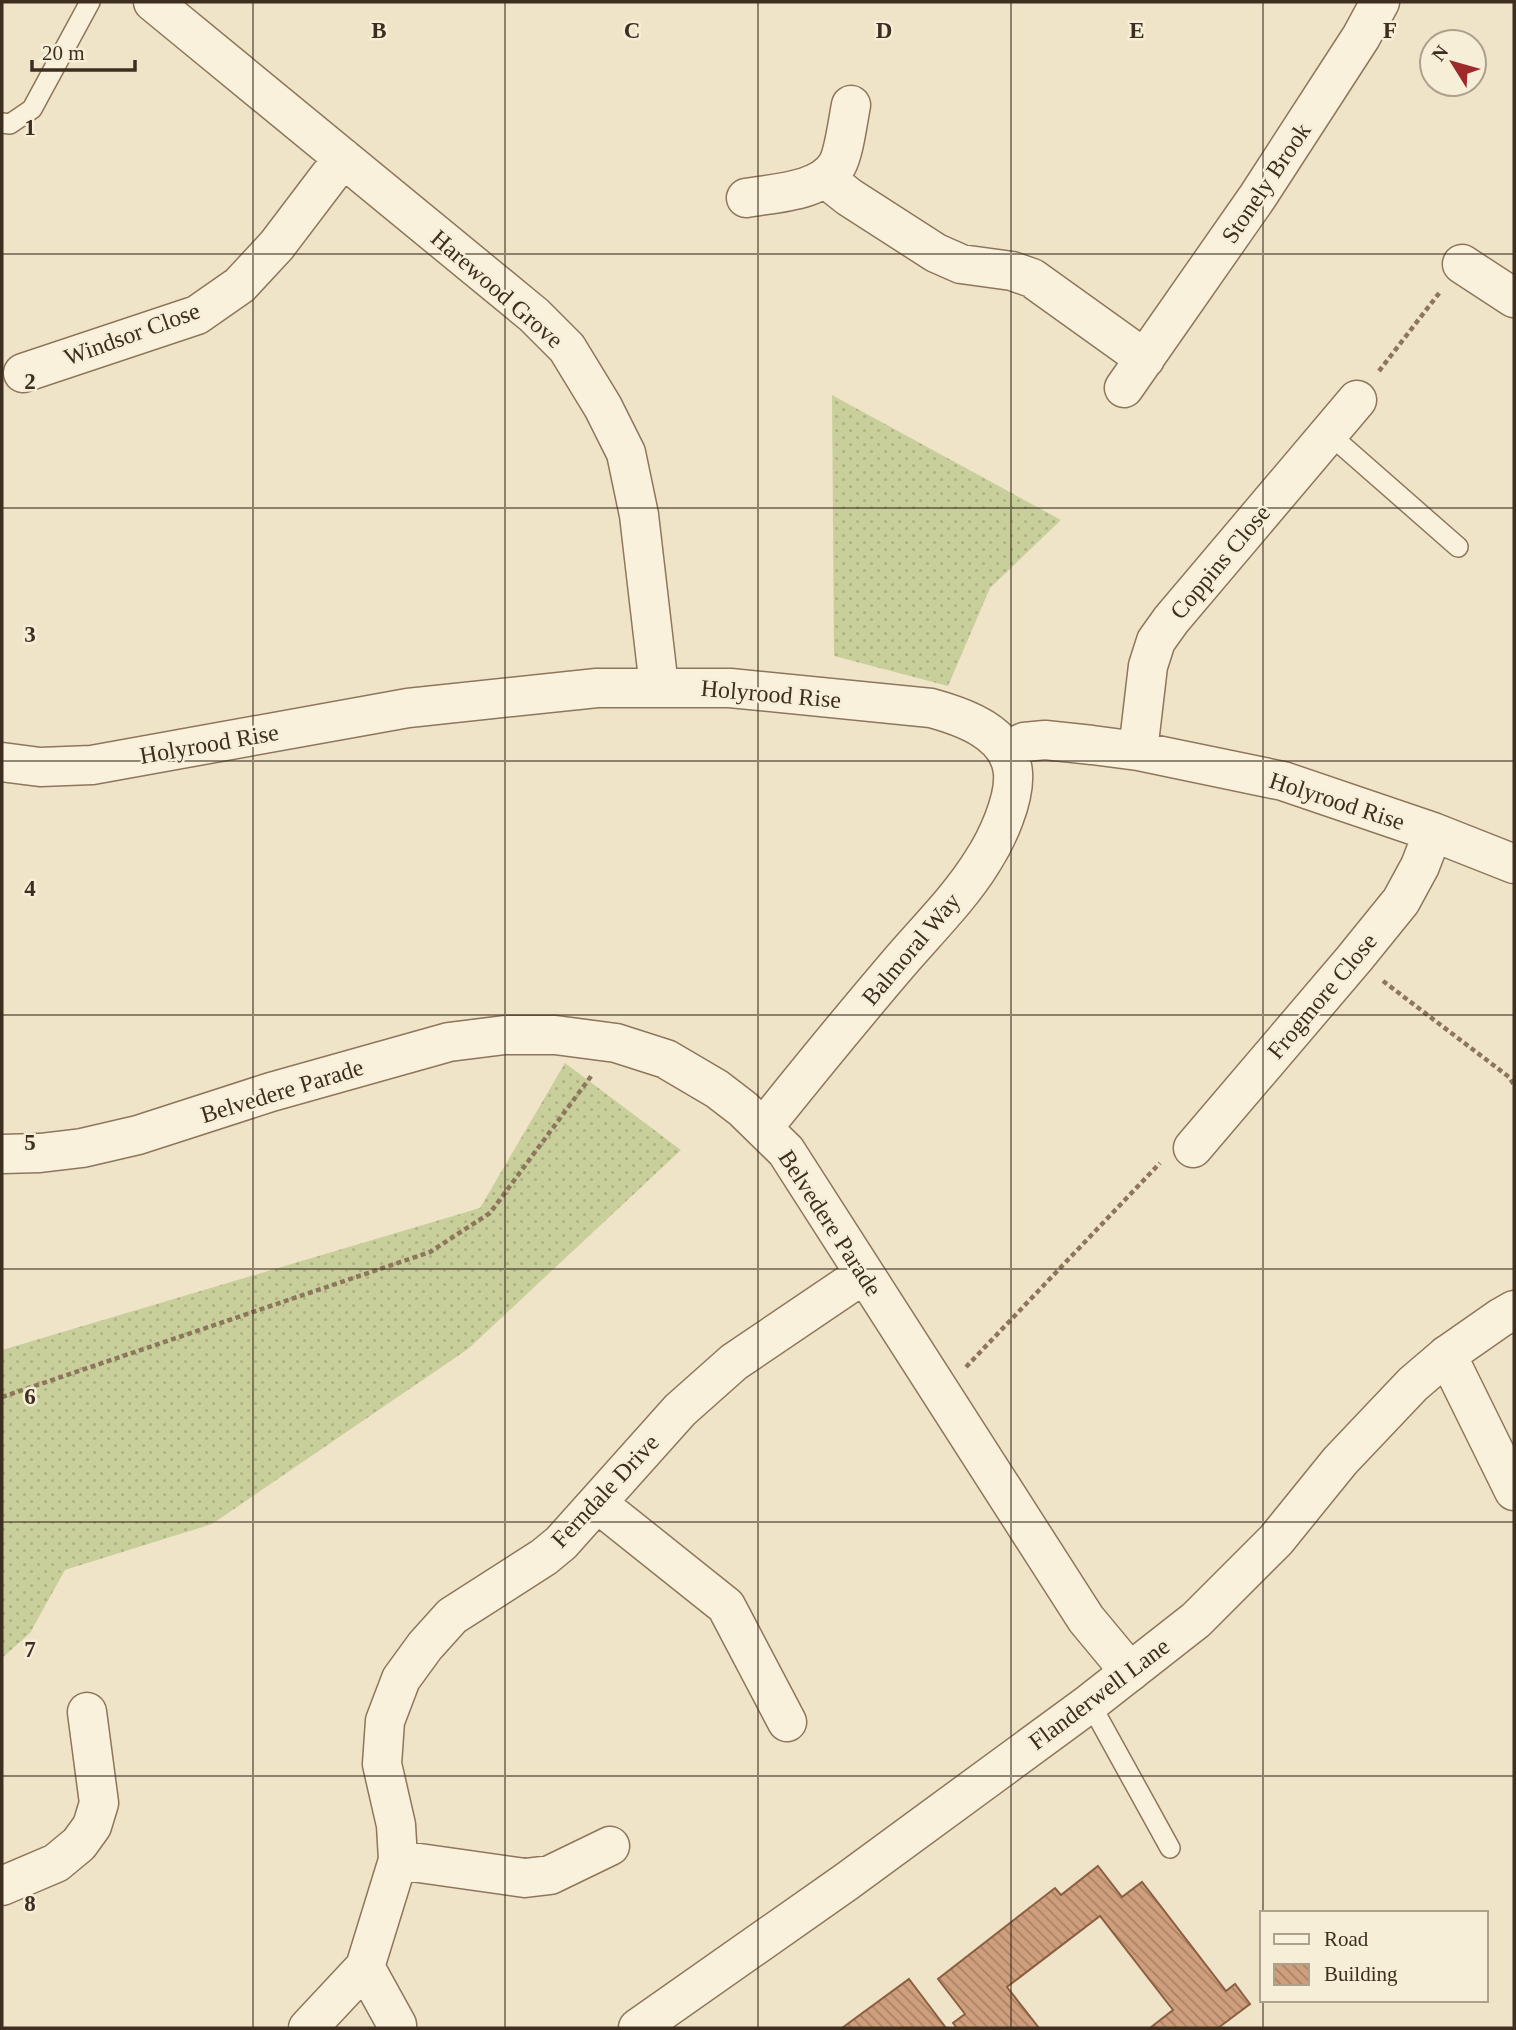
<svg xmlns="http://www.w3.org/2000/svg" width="1516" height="2030" font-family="'Times New Roman',serif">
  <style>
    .grass { fill: url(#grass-dots) }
    .building { fill: url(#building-back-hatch); stroke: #8d5f41; stroke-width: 2 }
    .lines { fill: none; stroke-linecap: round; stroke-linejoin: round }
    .service-casing { stroke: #8d765c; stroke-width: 22 }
    .minor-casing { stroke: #8d765c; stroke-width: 41 }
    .tertiary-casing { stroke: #8d765c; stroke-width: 41 }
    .path { stroke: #8d765c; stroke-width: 4.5; stroke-dasharray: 5 3.5; stroke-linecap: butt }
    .service { stroke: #faf1dc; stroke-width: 19 }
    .minor { stroke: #faf1dc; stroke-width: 38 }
    .tertiary { stroke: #faf1dc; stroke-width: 38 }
    .grid { fill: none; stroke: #3d2e20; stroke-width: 2; stroke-opacity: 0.55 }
    .labels { text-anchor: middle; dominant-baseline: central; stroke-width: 5; stroke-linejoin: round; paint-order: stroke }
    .street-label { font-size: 24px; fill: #3d2e20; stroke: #f7eed8 }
    .grid-label { font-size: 23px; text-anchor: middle; font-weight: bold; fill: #3d2e20; stroke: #f7eed8; stroke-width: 5; stroke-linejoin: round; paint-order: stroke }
  </style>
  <defs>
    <pattern id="grass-dots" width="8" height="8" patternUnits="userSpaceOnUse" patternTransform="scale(1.75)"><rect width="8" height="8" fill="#c9cf9b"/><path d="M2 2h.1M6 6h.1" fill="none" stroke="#aeb285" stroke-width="1.8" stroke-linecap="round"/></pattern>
    <pattern id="building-back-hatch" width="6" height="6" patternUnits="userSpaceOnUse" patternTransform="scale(1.75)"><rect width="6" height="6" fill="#cf9f7d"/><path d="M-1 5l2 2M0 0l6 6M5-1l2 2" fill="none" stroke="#a98266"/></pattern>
  </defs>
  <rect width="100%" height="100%" fill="#f0e4c8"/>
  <path class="grass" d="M832 395 1061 520 990 588 948 686 834 656Z
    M565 1063 681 1150 468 1349 212 1524 65 1570 30 1633 2 1658V1350L480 1208Z"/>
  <path class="building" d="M1098 1866 1122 1897 1142 1882 1226 1991 1235 1984 1250 2004 1218 2028H1150L1173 2010 1100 1916 1007 1987 1039 2028H957L953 2023 965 2014 938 1979 1055 1888 1061 1895Z
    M909 1979 946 2028H842Z"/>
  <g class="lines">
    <g class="service-casing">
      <path id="service" d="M2 123 10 124 32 109 90 2
        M1328 433 1458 547
        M1090 1703 1170 1848"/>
    </g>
    <g class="minor-casing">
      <path id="minor" d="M153 2 534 315 567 348 603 407 626 453 639 515 659 687
        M825 178 849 197 936 253 961 264 1012 271 1032 278 1145 359
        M746 198C774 193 821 192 837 165 844 153 848 120 851 105
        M1462 264 1514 298
        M23 373 197 315 240 285 277 245 343 158
        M1124 388 1258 196 1361 37 1380 2
        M1006 750 1024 742 1045 740 1092 745 1138 751 1283 781 1433 832 1514 864
        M1138 751 1148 666 1156 641 1171 620 1357 400
        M2 762 40 767 92 765 408 708 597 688H730L931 708C964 717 1010 733 1013 773 1015 800 997 839 982 862 959 899 926 931 898 964 852 1018 807 1073 763 1128
        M1193 1148 1354 959 1401 901 1420 866 1433 832
        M2 1154 40 1153 82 1148 138 1135 271 1092 449 1042 505 1035H555L616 1043 666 1059 717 1089 743 1109 786 1151 1086 1619 1130 1672
        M1447 1355 1514 1491
        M597 1503 726 1606 787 1722
        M398 1860 525 1878 550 1875 610 1846
        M2 1886 56 1863 79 1844 92 1826 99 1803 87 1712
        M365 1967 398 1860 396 1825 382 1764 385 1721 401 1679 425 1646 452 1616 544 1557 561 1543 680 1410 734 1362 864 1274
        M308 2028 365 1967 397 2025"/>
    </g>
    <g class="tertiary-casing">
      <path id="tertiary" d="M638 2028 846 1882 1090 1703 1196 1620 1276 1540 1340 1461 1413 1384 1447 1355 1500 1318 1514 1310"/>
    </g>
    <path class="path" d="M1379 371 1440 292
      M1383 981 1509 1077 1514 1085
      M966 1367 1160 1163
      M2 1397 430 1252 490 1213 592 1075"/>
    <use href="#service" class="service"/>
    <use href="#minor" class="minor"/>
    <use href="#tertiary" class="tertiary"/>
  </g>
  <path class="grid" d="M253 2V2028M505 2V2028M758 2V2028M1011 2V2028M1263 2V1913M2 254H1514M2 508H1514M2 761H1514M2 1015H1514M2 1269H1514M2 1522H1514M2 1776H1514M1263 2000V2028"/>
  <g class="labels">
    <g class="street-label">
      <text transform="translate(1266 183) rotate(-56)">Stonely Brook</text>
      <text transform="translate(497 289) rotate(41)">Harewood Grove</text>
      <text transform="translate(132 334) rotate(-20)">Windsor Close</text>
      <text transform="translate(1220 562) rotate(-50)">Coppins Close</text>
      <text transform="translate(771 694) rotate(5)">Holyrood Rise</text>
      <text transform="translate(209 744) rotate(-10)">Holyrood Rise</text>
      <text transform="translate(1337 801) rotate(18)">Holyrood Rise</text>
      <text transform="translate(911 949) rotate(-50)">Balmoral Way</text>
      <text transform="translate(1322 996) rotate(-50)">Frogmore Close</text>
      <text transform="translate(282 1091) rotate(-17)">Belvedere Parade</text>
      <text transform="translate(830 1223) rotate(57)">Belvedere Parade</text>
      <text transform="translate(605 1491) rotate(-47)">Ferndale Drive</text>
      <text transform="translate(1099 1694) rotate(-37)">Flanderwell Lane</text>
    </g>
  </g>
  <g class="grid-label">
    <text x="379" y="38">B</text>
    <text x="632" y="38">C</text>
    <text x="884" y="38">D</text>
    <text x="1137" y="38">E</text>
    <text x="1390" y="38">F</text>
    <text x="30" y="135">1</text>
    <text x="30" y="389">2</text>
    <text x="30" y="642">3</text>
    <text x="30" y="896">4</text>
    <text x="30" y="1150">5</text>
    <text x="30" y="1404">6</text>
    <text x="30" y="1657">7</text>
    <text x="30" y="1911">8</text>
  </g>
  <rect width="1516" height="2030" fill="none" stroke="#3d2e20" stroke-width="7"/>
  <rect x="1260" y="1911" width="228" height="91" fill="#f7eed8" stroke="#ada18e" stroke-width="2"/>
  <rect x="1274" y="1934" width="35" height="10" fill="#faf1dc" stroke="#ada18e" stroke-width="2"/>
  <text x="1324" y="1946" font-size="21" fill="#3d2e20">Road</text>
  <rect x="1274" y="1964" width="35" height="21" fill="url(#building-back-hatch)" stroke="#ada18e" stroke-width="2"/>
  <text x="1324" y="1981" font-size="21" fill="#3d2e20">Building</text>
  <g transform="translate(1453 63) rotate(307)"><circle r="33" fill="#f7eed8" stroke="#ada18e" stroke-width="2"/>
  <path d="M0-5L12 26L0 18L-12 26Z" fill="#9e2a2b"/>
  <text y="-10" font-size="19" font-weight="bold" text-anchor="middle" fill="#3d2e20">N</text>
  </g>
  <path d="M32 60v10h103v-10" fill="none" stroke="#3d2e20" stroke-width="3.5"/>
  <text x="42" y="60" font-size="21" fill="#3d2e20" stroke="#f7eed8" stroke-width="5" paint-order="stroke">20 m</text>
</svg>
